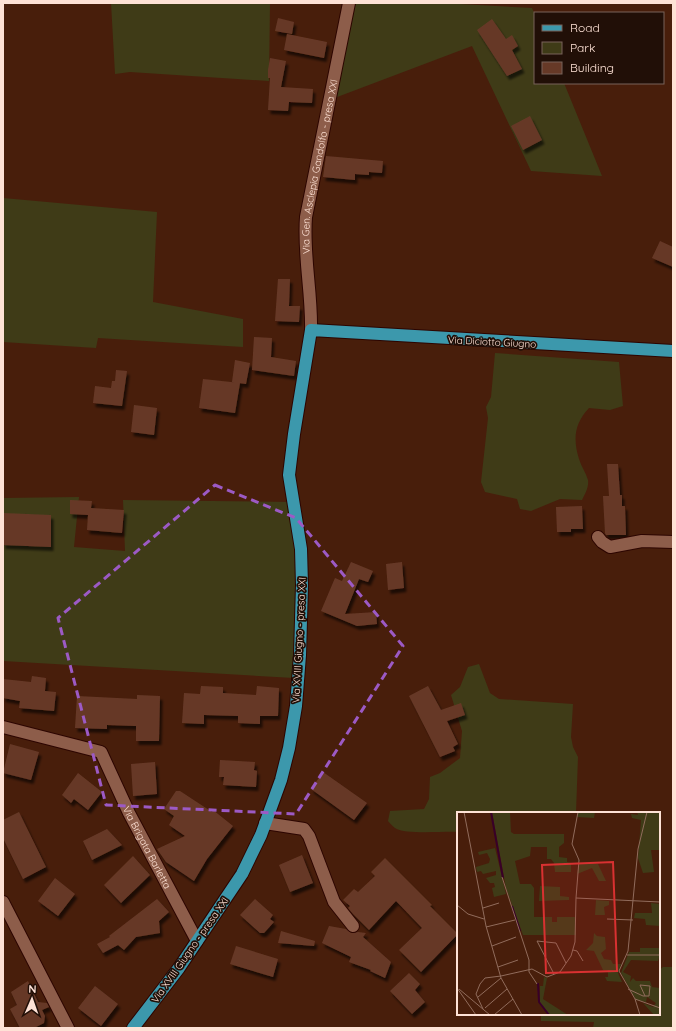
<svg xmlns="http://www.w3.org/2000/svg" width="676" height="1031" font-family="Quicksand,sans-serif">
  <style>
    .green { fill: #3f3b17 }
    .building { fill: #663927; filter: url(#shadow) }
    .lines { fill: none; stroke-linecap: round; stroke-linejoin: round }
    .minor-casing { stroke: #2c0500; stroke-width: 14 }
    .major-casing { stroke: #2c0500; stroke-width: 14 }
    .minor { stroke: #8d5d4a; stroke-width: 12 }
    .major { stroke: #3c98ac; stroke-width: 12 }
    .marked { fill: none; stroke: #9c5ac5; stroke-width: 3; stroke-dasharray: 8 5; stroke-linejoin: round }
    .labels { text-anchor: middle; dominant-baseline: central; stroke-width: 3.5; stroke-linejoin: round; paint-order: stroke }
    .street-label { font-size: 10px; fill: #fee2d6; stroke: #210f07 }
    .inset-river { fill: none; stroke: #380028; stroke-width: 2 }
    .inset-road { fill: none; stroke: #916c5c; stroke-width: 1 }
    .view { fill: #d83131; fill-opacity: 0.15; stroke: #d83131; stroke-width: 2 }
    .inset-edge { fill: none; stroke: #fee2d6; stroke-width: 2 }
  </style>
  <defs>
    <filter id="shadow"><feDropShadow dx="2.5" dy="4" stdDeviation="1" flood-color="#0009"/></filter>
  </defs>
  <rect width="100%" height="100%" fill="#481e0b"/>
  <path class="green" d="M111 3H270L269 81 130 72 115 74Z
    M346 3H442L532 8 535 15V83H564L602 176 531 171 472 46 324 102Z
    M3 198 157 212 153 302 243 319V347L98 338 96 348 3 342Z
    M495 353 619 362 623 406 610 410 589 408C574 424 573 439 579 459 581 466 586 473 588 480 589 487 585 494 582 500L560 499 531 511 520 509 517 499 485 492 481 482 488 418 486 407 491 397Z
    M79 497 74 547 125 551 123 500 292 502 298 562 294 678 3 661V498Z
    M479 664 490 693 499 699 573 704 571 737 573 747 578 757 576 813H458V832C443 831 406 835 395 828 392 826 390 823 388 821L390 811 424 809 429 799 430 777 440 773 460 758 462 731 451 695 460 687 468 667Z
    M663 967H673V1028H593L594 1022 541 1021V1014H659V970Z"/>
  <path class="building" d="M278 18 294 22 292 34 275 31Z
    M492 19 506 39 512 35 518 46 512 50 522 69 507 76 477 30Z
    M287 34 327 42 324 58 284 50Z
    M270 58 286 61 281 87 313 89 312 103 289 102 288 111 268 110 270 78H268V70Z
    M530 116 542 140 523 150 511 126Z
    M326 156 383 161 382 173 369 172V175L355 174V180L323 177Z
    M660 241 673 247V267L652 258Z
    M278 279H290L289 306H300L299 322 275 321Z
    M254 337 272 338 271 357 296 361 294 376 252 370Z
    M235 360 250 363 246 384 232 382Z
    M116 370 127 371 122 406 93 403 95 386 111 388 112 381H115Z
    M203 379 240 383 235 413 199 408Z
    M134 405 157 408 154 435 131 432Z
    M607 464H618L620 495H622V506H625L626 535H606L605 533 603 496H609Z
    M70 500 92 501 91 508 124 510 122 533 87 530 88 515 70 514Z
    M582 506 583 529H571V532H557L556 507Z
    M3 513 51 515V547L3 545Z
    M351 562 373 571 368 582 359 579 345 614 376 612 377 624 357 626 321 611 335 578 342 581Z
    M402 562 404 588 388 590 386 564Z
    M32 676 46 678 45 691 56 692 54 711 19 708 20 701 3 698V679L31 682Z
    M201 686 223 687V693L256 695 257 686 279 688 278 716H260V724L238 723V716L204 715V724L182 723 184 693 200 694Z
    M428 686 441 710 461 703 465 715 447 721 458 744 453 747 455 751 440 757 409 696Z
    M137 695 160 696 159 741H136V726L107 725V729L75 728 77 696 137 699Z
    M10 744 39 752 31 780 3 773Z
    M220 760 255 762 254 770 257 771 256 787 223 785 224 777H219Z
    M155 762 157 794 133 796 131 764Z
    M323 772 367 803 354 820 311 789Z
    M78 773 102 792 88 810 74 799 71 803 62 795Z
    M176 791H180L212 812 213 810 233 826 207 859 194 881 166 862 157 849 185 836 169 825 174 816 164 809Z
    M19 812 46 867 23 879 3 838V820Z
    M107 829 122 845 92 860 83 841Z
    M302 855 313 883 290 892 279 865Z
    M133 856 150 875 121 903 104 885Z
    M385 858 432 905 430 906 458 934 421 972 399 950 422 928 396 901 369 930 353 914 348 908 350 906 343 900 354 889 358 892 375 876 371 872Z
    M55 878 75 894 58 916 38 901Z
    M157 899 169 912 159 921 160 933 136 937 124 950 118 945 103 953 97 944 110 937 109 936Z
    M255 899 273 915 270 919 274 922 264 933H260L240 915Z
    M329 926 346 929 351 933 358 932 366 933 363 937 391 962 385 978 370 971 371 970 349 962 351 957 322 943Z
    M281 931 315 941 314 946 278 943Z
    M236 946 278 959 273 977 230 964Z
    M409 973 420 984 415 990 425 1002 412 1014 390 991Z
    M28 981 38 1002 47 1003 49 1007 42 1010 45 1016 44 1023 34 1028H20L10 1009 17 1005 11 992Z
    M95 986 118 1004 101 1026 78 1008Z"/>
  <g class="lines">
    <g class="minor-casing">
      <g id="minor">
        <path id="s1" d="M311 330C312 293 303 255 306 217L349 3"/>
        <path d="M598 537 602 542 610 547 642 541 673 542"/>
        <path id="s2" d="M3 727 101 752 129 813 197 941"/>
        <path d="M265 823 304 829 309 836 334 902 353 926"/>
        <path d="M3 902 68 1028"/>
      </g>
    </g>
    <g class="major-casing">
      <path id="major" d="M133 1028 179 968 242 874 261 835 281 780 289 748 296 706 300 655 302 585 301 549 289 475 294 434 311 330 673 351"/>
    </g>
    <use href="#minor" class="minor"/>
    <use href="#major" class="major"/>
  </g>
  <path class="marked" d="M215 485 296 518 403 646 296 814 106 805 58 618Z"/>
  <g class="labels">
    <g class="street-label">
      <text stroke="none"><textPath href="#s1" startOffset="165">Via Gen. Asclepia Gandolfo - presa XXI</textPath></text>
      <text transform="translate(492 342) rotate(3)">Via Diciotto Giugno</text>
      <text transform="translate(299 640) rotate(-87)">Via XVIII Giugno - presa XXI</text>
      <text stroke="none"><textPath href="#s2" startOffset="207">Via Brigata Barletta</textPath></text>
      <text transform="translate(190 950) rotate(-55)">Via XVIII Giugno - presa XXI</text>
    </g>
  </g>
  <g transform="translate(457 812)">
    <rect width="203" height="203" fill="#481e0b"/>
    <path d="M35 0H53L54 20 57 22H107V31L102 35V45L110 46V50L114 51V60H98L97 51 94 47H90V35H74L73 44 58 49 63 72H74L77 76V105H95V110H100V105H118L119 123H66L49 76ZM121 0H138L137 6 120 5ZM180 0H203V38H194L197 60 186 61 181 46 184 8 175 6 174 2 181 3ZM38 36 49 82 37 85 35 76 38 75 37 71H33L29 66 39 63V59L26 62 24 59 20 60 19 55 32 51 33 47 30 41 22 43 21 40ZM122 51 141 52 149 69H142L135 56 120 62ZM83 74 103 75V84L112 85V88L82 89ZM139 88 152 89V93L147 95 148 103H138ZM194 91 203 92V114L189 113 188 107 177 106 178 101H195ZM137 121 140 124 148 125 149 137 144 141 147 147 154 148 156 152H164L161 161 165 170 150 169 148 165H151V158H146L137 139 129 138 136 131ZM203 122V142L201 149 174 148 166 160 174 164 173 170 176 166 179 169H193L195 175 203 176V203H197L186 191 196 195 199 191 190 185 189 190 179 188 164 161 172 140H183V136H202ZM87 165 90 166 86 187 111 203H93L83 191V174H86Z" fill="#3f3b17"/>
    <path class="inset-river" d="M34 0 46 66M55 94 63 119M81 171 82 190 92 203"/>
    <path class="inset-road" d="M7 0 29 114 44 166 65 203M45 65 72 148V160L80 172M119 86 122 48 115 32 121 0M0 93 11 102 27 107M26 96 42 91M150 107 176 108M29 115 58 108M35 134 59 125M116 138 120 139 126 149M170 143H203M41 155 61 148M97 162 80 129 99 131 109 151M44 164 75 157 90 165 103 160 114 144 118 130 119 86 203 90M0 176 19 203M2 177 33 203M171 177 186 184H192L193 174 183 173 188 184M21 185 44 166M178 187 203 196M28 196 50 177M26 197 19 182 23 172 28 166 44 164M37 203 56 187M183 203 178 187 162 159 171 139 181 37 190 0"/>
    <path class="view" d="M156 50 160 159 89 161 85 53Z"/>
    <rect width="203" height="203" class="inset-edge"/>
  </g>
  <rect width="676" height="1031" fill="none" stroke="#fee2d6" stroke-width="8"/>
  <rect x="534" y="12" width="130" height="72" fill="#210f07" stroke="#79635a"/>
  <rect x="542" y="25" width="20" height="6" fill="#3c98ac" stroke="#79635a"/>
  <text x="570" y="32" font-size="12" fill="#fee2d6">Road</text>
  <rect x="542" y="42" width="20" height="12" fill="#3f3b17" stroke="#79635a"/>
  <text x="570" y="52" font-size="12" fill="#fee2d6">Park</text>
  <rect x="542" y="62" width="20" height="12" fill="#663927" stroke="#79635a"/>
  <text x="570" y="72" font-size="12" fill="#fee2d6">Building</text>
  <g transform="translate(32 999) rotate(2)" stroke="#210f07" stroke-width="3" paint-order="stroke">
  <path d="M0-3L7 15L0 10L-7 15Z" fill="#fee2d6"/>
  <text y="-6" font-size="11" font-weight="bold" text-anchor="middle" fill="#fee2d6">N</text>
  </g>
</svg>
